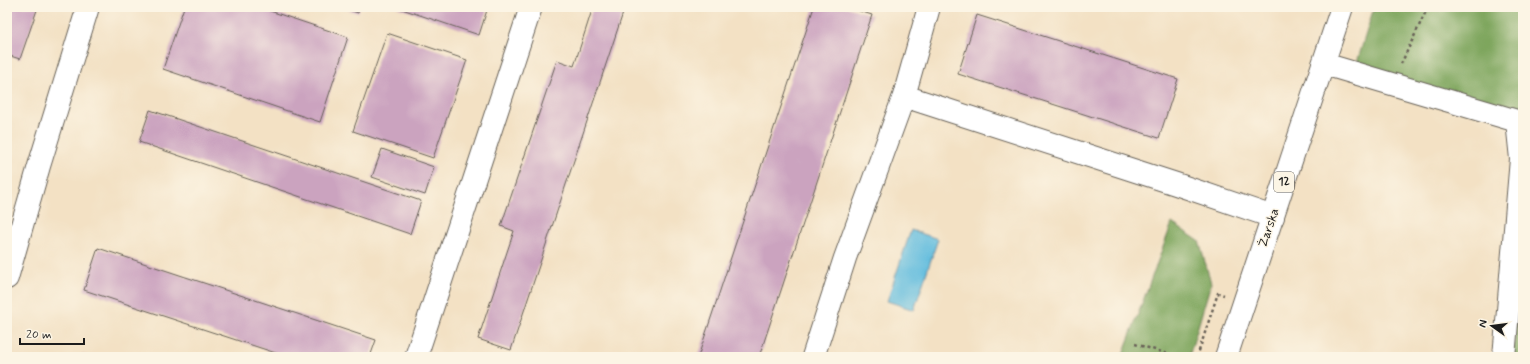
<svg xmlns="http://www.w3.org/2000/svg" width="1530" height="364" font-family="Mynerve,sans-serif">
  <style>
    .forest { fill: #7ea65d; stroke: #4d613c }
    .water { fill: #61bcde; stroke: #3e6c7d }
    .building { fill: #cba3bf }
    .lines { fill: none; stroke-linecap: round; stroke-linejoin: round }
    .minor-casing { stroke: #676157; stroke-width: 24 }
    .major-casing { stroke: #676157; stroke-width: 24 }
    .path { stroke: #676157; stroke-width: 2.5; stroke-dasharray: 3 3; stroke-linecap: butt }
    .minor { stroke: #fff; stroke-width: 22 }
    .major { stroke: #fff; stroke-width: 22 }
    .labels { text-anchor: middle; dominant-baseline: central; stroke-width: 3; stroke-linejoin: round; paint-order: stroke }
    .shield { fill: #fcf5e5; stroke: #5f5d58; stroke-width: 1 }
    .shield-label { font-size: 12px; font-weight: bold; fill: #1c1c1c }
    .street-label { font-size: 13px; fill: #1c1c1c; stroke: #fcf5e5 }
  </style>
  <rect width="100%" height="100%" fill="#fcf5e5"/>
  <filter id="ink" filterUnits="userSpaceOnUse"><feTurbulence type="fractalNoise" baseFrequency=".025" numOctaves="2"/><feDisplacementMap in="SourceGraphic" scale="8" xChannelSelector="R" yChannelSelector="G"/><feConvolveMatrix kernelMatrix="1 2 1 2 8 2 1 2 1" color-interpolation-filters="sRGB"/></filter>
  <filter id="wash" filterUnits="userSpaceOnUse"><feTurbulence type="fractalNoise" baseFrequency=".012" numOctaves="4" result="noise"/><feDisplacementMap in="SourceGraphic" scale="16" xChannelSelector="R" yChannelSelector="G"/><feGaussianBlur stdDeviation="0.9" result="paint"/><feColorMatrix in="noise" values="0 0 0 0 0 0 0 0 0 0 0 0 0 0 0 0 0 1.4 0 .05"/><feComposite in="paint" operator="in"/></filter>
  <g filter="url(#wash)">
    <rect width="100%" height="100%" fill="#f3e1c4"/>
    <path class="forest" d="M1374 7H1523V114L1355 69Z
      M1172 223 1199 241 1211 283 1189 357H1122Z
      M1523 231V357H1513Z"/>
    <path class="water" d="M911 230 938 239 914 310 887 301Z"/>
    <g id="blocks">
      <path class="building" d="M7 7H38L20 59 7 55Z
        M184 7H258L348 37 320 122 163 69Z
        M340 7H360L358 13Z
        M396 7H488L479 35Z
        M593 7H625L511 350 478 339 514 231 501 226 557 60 574 66Z
        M814 7H847L872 15 759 357H698Z
        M977 15 1178 79 1159 138 958 74Z
        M387 33 467 60 433 158 353 131Z
        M150 110 421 201 410 234 139 142Z
        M382 149 434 167 425 195 372 177Z
        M98 248 376 340 370 357H288L84 290Z
        M82 354 90 357H81Z"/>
    </g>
  </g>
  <g filter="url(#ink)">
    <use href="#blocks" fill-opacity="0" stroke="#676157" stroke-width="1"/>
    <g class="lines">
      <g class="minor-casing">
        <path id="minor" d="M1324 64 1517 121 1521 159 1504 357
          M904 96 1176 184 1273 217
          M7 278 39 166 88 7
          M416 357 531 7
          M813 357 845 258 904 96 929 7"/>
      </g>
      <g class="major-casing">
        <path id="major" d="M1226 357 1342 7"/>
      </g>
      <path class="path" d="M1401 64 1428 7
        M1135 344 1179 357
        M1197 357 1218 293 1224 295"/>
      <use href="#minor" class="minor"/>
      <use href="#major" class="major"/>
    </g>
  </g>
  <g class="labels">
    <rect class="shield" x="1274" y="172" width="20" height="20" rx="3"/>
    <g class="shield-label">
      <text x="1284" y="182">12</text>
    </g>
    <g class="street-label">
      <text transform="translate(1269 228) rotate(-71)">Żarska</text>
    </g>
  </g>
  <rect width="1530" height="364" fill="none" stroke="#fcf5e5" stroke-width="24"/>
  <g transform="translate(1492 326) rotate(284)" stroke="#fcf5e5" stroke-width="3" paint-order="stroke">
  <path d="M0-3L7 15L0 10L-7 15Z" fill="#1c1c1c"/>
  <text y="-6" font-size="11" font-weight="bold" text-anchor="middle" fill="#1c1c1c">N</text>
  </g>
  <path d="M20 338v6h64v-6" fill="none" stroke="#1c1c1c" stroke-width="2"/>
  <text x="26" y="338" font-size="12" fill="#1c1c1c" stroke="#fcf5e5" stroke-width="3" paint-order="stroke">20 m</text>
</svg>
